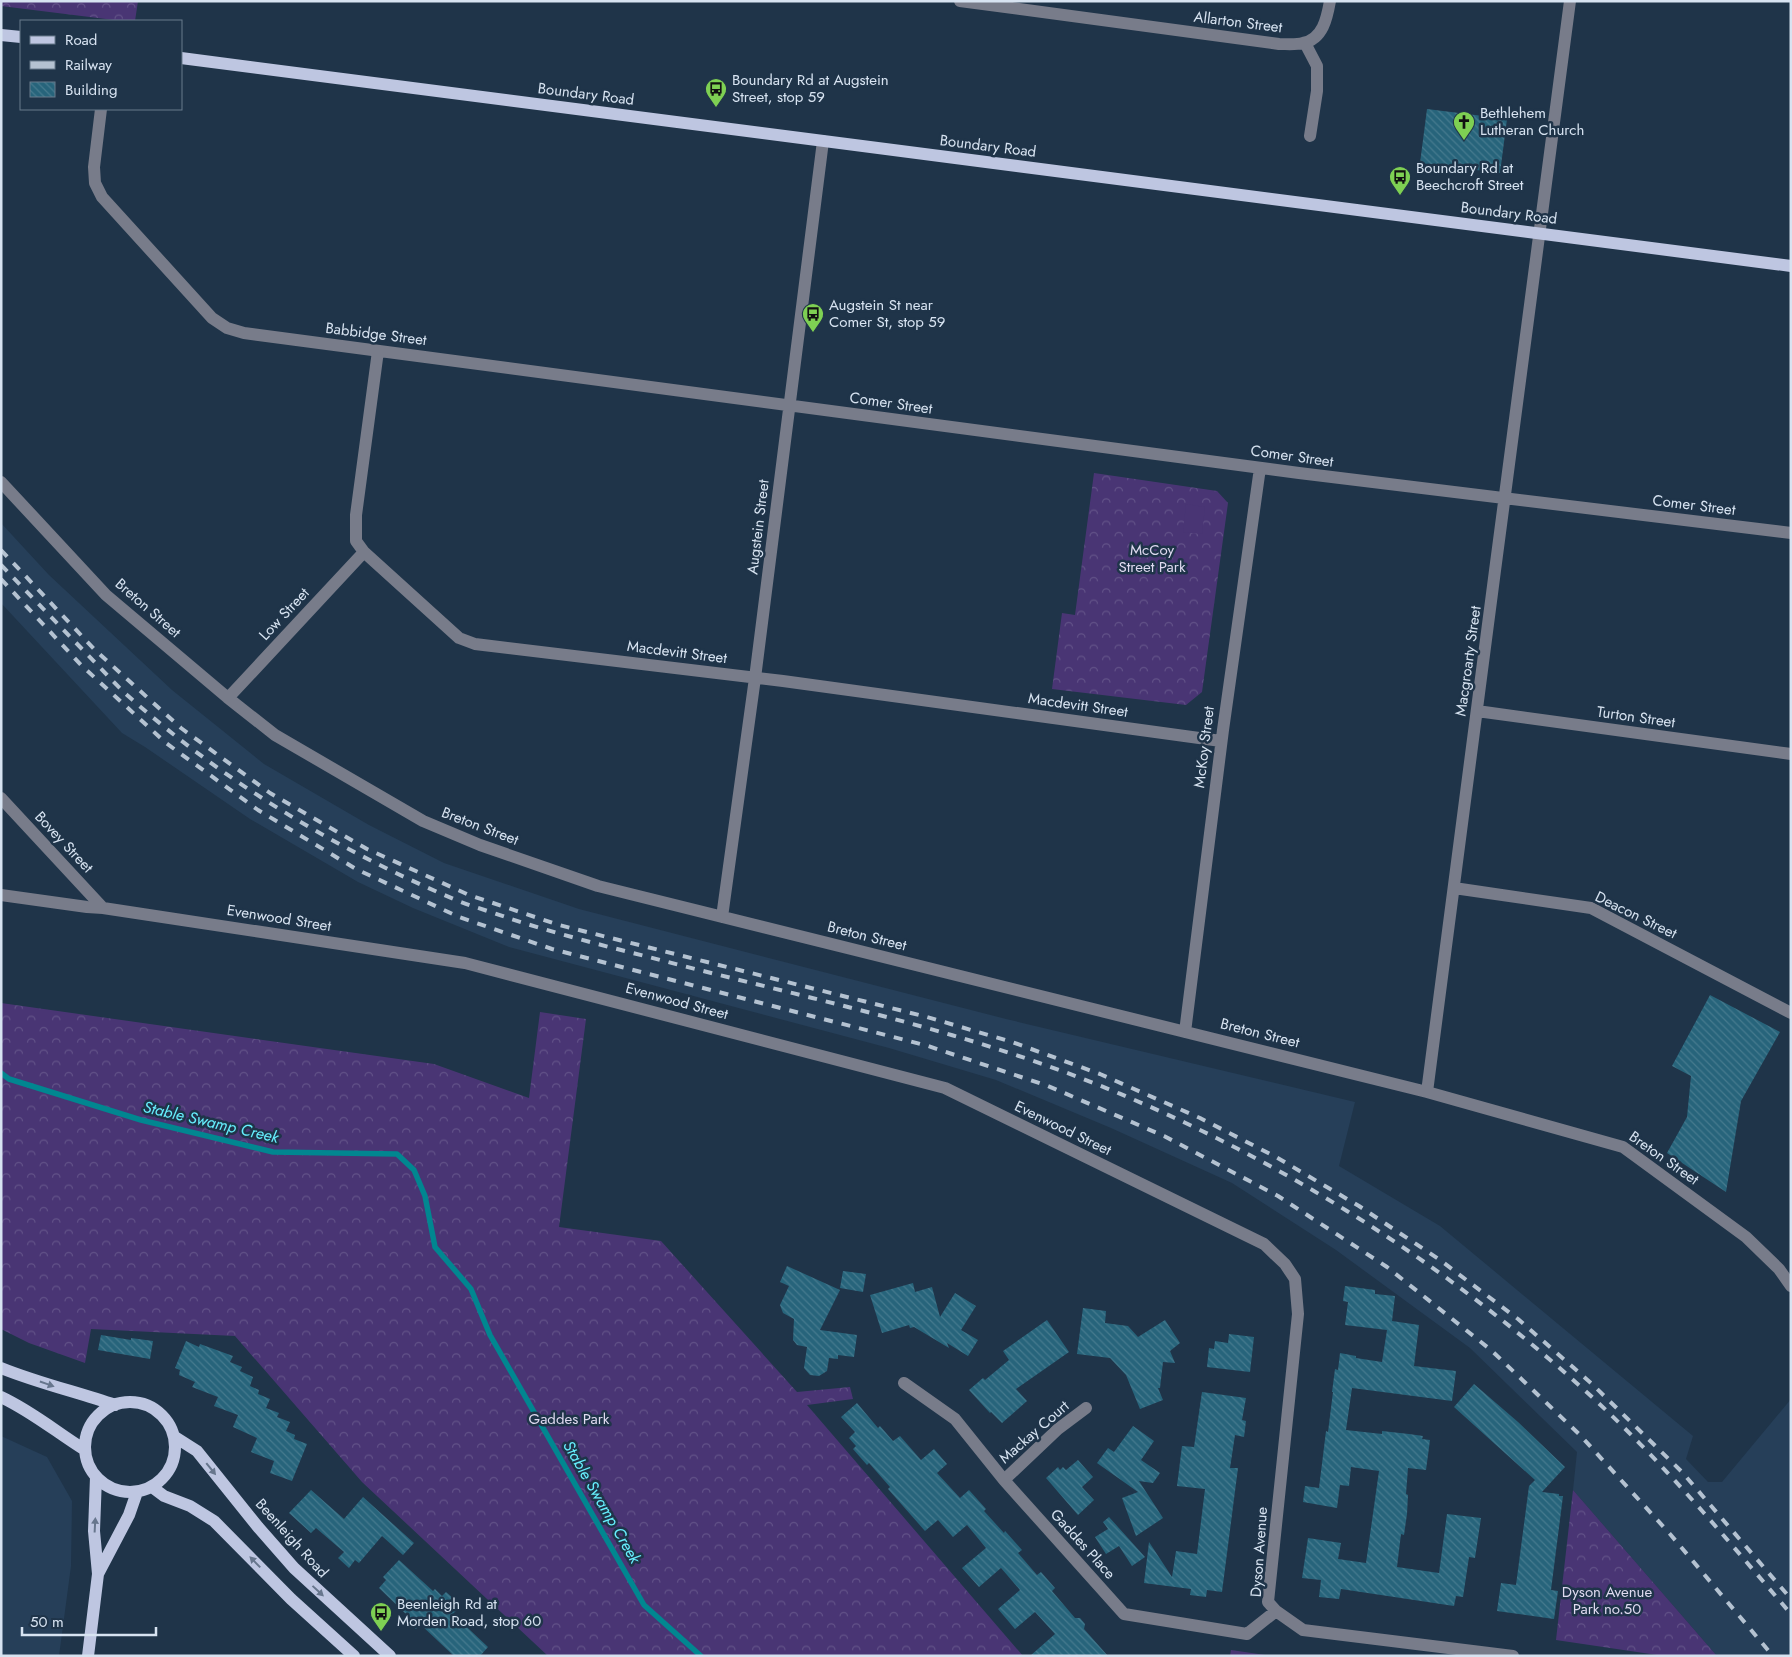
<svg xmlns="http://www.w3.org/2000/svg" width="1792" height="1657" font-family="Jost,sans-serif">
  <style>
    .built { fill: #263f59 }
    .forest { fill: url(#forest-crowns) }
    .pitch { fill: #493574 }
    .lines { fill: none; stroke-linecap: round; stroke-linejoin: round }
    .stream { stroke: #018690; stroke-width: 5.5 }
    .building { fill: url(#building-back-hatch) }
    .minor { stroke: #787c8a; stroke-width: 12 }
    .major { stroke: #bec6e1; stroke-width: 12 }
    .rail { stroke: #b4c2d1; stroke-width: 4; stroke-dasharray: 9 9; stroke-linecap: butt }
    .oneway { fill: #67768d }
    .labels { text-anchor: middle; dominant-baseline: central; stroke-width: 5; stroke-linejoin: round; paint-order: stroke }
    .street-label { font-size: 15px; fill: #d7e3f1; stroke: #1f3449 }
    .poi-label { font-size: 15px; fill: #d7e3f1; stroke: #1f3449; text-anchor: start }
    .park-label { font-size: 15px; fill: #dfdaf0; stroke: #1f3449 }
    .water-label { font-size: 16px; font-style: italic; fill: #66f0fe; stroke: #1f3449 }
  </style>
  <defs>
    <pattern id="forest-crowns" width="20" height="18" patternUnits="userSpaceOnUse" patternTransform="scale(1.25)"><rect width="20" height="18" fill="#493574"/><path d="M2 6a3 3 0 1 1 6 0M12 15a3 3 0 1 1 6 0" fill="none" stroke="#625288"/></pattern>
    <pattern id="building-back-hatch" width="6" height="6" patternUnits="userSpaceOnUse" patternTransform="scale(1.25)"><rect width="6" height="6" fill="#27647b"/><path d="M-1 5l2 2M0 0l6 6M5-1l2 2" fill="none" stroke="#467a8e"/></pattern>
  </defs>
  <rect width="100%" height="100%" fill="#1f3449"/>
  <path class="built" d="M1 523 49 575 172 690 264 764 369 825 444 863 579 909 1006 1019 1355 1102 1339 1166 1440 1226 1693 1436 1686 1459 1708 1482H1722L1791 1399V1656H1717L1573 1490 1577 1452 1470 1348 1336 1250 1232 1183 1111 1128 996 1080 889 1048 509 947 413 908 358 882 250 819 145 747 122 733 1 603Z
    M1 1436 47 1457 72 1501 71 1566 59 1656H1Z"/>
  <path class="forest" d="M1 1H138L135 21H122L1 6Z
    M1094 473 1217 491 1228 503 1202 692 1186 705 1052 689 1062 613 1075 615Z
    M1 1003 434 1064 529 1098 540 1012 586 1019 559 1227 661 1241 797 1392 850 1387 853 1399 807 1405 1023 1656H548L362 1482 235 1336 91 1329 85 1363 29 1343 1 1329Z
    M1573 1490 1717 1656H1664L1556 1640Z
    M1231 1650 1272 1656H1230Z"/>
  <path class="pitch" d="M1186 504 1205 507 1202 534 1183 532Z"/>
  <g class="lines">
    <path class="stream" d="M1 1073 9 1079 141 1120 273 1152 397 1154 414 1170 425 1196 435 1247 471 1289 490 1335 644 1605 701 1656"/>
  </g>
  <path class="building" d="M1427 109 1507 119 1500 173 1420 163Z
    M1710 995 1780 1032 1741 1101 1726 1192 1667 1153 1687 1117 1691 1076 1672 1066Z
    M787 1266 840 1290 820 1330 857 1335 854 1357 838 1355V1359L829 1358 827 1371 819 1376 810 1375 804 1368 807 1347 797 1345 793 1340 794 1319 783 1313 780 1305 789 1286 780 1282Z
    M843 1271 866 1274 863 1292 840 1288Z
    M913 1283 915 1292 932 1287 940 1317 955 1293 976 1306 961 1330 978 1340 968 1356 947 1343 949 1348 914 1327 910 1328 909 1325 882 1333 870 1295Z
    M1345 1286 1375 1290V1294L1395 1296 1392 1321 1419 1325 1414 1366 1456 1371 1452 1401 1352 1388 1346 1430 1382 1434V1431L1409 1434 1423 1436 1422 1439 1430 1440 1426 1470 1408 1468 1406 1494 1408 1495 1407 1514 1404 1535 1401 1534 1397 1567 1439 1573 1447 1514 1481 1518 1475 1558 1469 1557 1463 1597 1456 1596 1454 1606 1341 1589 1339 1599 1319 1597 1321 1580 1302 1578 1308 1538 1341 1543 1338 1559 1366 1563 1379 1471 1351 1467 1349 1486 1340 1485 1337 1508 1303 1502 1305 1486 1319 1488 1326 1431 1328 1432 1333 1392H1332L1335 1369 1338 1370 1340 1353 1356 1356V1358L1382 1362 1387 1330 1345 1325 1348 1302 1343 1301Z
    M1083 1308 1106 1311 1105 1323 1128 1326 1138 1337 1165 1320 1180 1343 1170 1351 1175 1363 1163 1362 1160 1388H1158L1163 1400 1140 1409 1126 1375 1110 1358 1077 1354Z
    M1047 1320 1069 1352 1016 1389 1027 1401 1002 1423 991 1412 990 1413 969 1390 983 1378 985 1380 1009 1360 1003 1351Z
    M1229 1334 1254 1337 1250 1372 1207 1367 1209 1348 1214 1349 1215 1341 1228 1343Z
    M101 1335 131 1340V1338L153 1341 150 1359 98 1350Z
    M186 1341 199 1347 200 1344 233 1356 230 1362 242 1367 240 1371 253 1377 250 1386 259 1390 258 1394 270 1399 266 1408 279 1413 277 1417 290 1422 286 1431 295 1435 294 1439 307 1444 292 1481 270 1473 274 1461 251 1452 257 1438 233 1427 238 1415 214 1406 218 1397 192 1387 195 1382 179 1375 180 1370 175 1368Z
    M1474 1384 1518 1422 1565 1467 1542 1492 1559 1494V1496H1563L1551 1590 1558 1591 1554 1619 1497 1611 1501 1583 1516 1585 1529 1486 1535 1480 1454 1407Z
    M1202 1392 1246 1398 1242 1420 1246 1421 1244 1437 1235 1435 1230 1468H1238L1222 1592 1207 1590 1206 1597 1190 1595 1191 1589 1144 1583 1149 1542 1172 1577 1176 1551 1197 1554 1205 1489 1177 1486 1182 1446 1194 1447Z
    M857 1403 878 1428 880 1426 893 1441 900 1436 921 1460 934 1449 947 1464 937 1473 960 1498 969 1490 986 1509 984 1511 1004 1533 1005 1531 1022 1550 1018 1553 1037 1575 1041 1572 1055 1588 1052 1591 1075 1618H1080L1085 1624 1084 1629 1108 1656H1030L1055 1634 1035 1612 1015 1629 998 1609 1020 1590 1001 1568 979 1587 962 1568 986 1548 967 1525 953 1537 938 1520 925 1531 888 1489 890 1487 869 1463 867 1465 853 1449 856 1446 849 1438 855 1432 841 1417Z
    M1133 1426 1154 1441 1141 1460 1160 1473 1153 1483 1139 1481 1163 1518 1136 1536 1122 1498 1138 1492 1097 1463 1108 1448 1114 1452Z
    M1078 1460 1093 1477 1082 1487 1094 1500 1078 1515 1046 1478 1058 1467 1060 1470 1063 1467 1066 1470Z
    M311 1490 344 1519 363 1497 414 1543 403 1555 382 1536 359 1563 355 1560 349 1568 338 1558 344 1552 316 1528 311 1533 289 1513Z
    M1109 1517 1145 1557 1132 1566 1119 1546 1106 1554 1095 1537 1108 1529 1103 1522Z
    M399 1560 433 1591 435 1589 442 1596 446 1592 461 1605 453 1614 488 1647 480 1656H454L420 1624 416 1629 406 1619 409 1617 379 1588 386 1580 383 1577Z"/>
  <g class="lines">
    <path class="minor" d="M960 1 1279 44C1287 44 1296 45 1303 43 1323 39 1327 18 1330 1
      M1305 43 1317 66V91L1310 136
      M101 109 94 167 95 183 102 197 212 318 227 328 244 333 1299 473 1791 533
      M378 351 356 515V541L364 552 459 638 475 644 783 681 1221 741
      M1 482 106 595 228 698 275 735 423 821 480 845 598 886 1427 1092 1623 1147 1746 1237 1779 1269 1791 1286
      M228 698 364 552
      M1477 711 1791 754
      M1 798 103 908
      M1454 888 1591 908 1791 1013
      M1 895 87 907 103 908 465 963 945 1088 1264 1244 1285 1264 1295 1279 1298 1314 1268 1602 1276 1611 1303 1630 1513 1656
      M722 917 755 678 823 141
      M1185 1032 1223 730 1260 468
      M1427 1092C1475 728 1521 365 1570 1
      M904 1383 955 1419 1004 1480 1124 1614 1247 1634 1276 1611
      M1004 1480 1058 1429 1086 1408"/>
    <path class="major" d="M1 35 21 37
      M181 58 1791 266
      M1 1368C38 1383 77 1392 115 1405
      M1 1397C33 1412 56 1432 85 1450
      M85 1447a45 45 0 1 1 90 0a45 45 0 1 1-90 0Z
      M175 1437 197 1451 258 1527 294 1568 390 1656
      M152 1487 164 1496 190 1506 214 1521 291 1599 354 1656
      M98 1574 129 1515 137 1492
      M88 1656 98 1574 94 1531 96 1477"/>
    <path class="rail" d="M1 550 95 650 181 728 270 793 367 849 469 895 559 925 927 1017 1012 1042 1100 1074 1200 1118 1276 1157 1359 1206 1440 1260 1518 1319 1591 1383 1682 1472 1791 1599
      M1 565C28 593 55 621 82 649 97 664 112 681 127 695 225 783 340 852 461 902 477 908 495 913 511 919 555 933 600 945 645 956 796 996 950 1026 1096 1084 1274 1155 1439 1259 1581 1387 1658 1456 1724 1536 1791 1614
      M1 579 81 665 166 743 258 810 356 869 459 917 552 949 928 1046 1048 1086 1164 1136 1278 1196 1387 1267 1491 1350 1580 1435 1670 1534 1773 1656"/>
  </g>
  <defs><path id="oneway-solid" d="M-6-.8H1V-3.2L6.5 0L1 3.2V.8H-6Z" transform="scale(1.25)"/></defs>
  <g class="oneway">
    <use href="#oneway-solid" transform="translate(47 1384) rotate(19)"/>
    <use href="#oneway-solid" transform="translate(211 1469) rotate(51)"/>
    <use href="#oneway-solid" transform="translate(95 1525) rotate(-87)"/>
    <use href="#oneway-solid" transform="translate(255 1562) rotate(-134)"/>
    <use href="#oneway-solid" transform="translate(318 1591) rotate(43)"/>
  </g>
  <defs>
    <g id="bus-pin" transform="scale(1.125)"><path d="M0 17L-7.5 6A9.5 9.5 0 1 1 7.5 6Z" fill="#7ed053" stroke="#1f3449"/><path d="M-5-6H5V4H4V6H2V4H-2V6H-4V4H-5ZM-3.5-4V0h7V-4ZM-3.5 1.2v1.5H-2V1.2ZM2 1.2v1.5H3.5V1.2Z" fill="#111"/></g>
    <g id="church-pin" transform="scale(1.125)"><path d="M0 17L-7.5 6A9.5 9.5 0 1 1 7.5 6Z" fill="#7ed053" stroke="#1f3449"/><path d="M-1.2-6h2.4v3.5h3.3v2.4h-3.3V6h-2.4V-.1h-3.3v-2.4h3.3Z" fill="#111"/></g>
  </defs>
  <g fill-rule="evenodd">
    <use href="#bus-pin" x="716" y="89"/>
    <use href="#church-pin" x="1464" y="122"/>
    <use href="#bus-pin" x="1400" y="177"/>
    <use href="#bus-pin" x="813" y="314"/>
    <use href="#bus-pin" x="381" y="1613"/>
  </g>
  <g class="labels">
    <g class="street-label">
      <text transform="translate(1238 22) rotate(7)">Allarton Street</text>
      <text transform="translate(586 94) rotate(7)">Boundary Road</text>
      <text transform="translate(988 146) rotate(7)">Boundary Road</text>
      <text transform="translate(1509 213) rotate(7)">Boundary Road</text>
      <text transform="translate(376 334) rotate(7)">Babbidge Street</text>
      <text transform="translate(891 403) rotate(8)">Comer Street</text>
      <text transform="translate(1292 456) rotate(8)">Comer Street</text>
      <text transform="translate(1694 505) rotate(7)">Comer Street</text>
      <text transform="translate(758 527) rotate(-83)">Augstein Street</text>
      <text transform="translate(148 608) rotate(41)">Breton Street</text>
      <text transform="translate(284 614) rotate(-47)">Low Street</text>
      <text transform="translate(677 652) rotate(7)">Macdevitt Street</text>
      <text transform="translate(1468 661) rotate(-82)">Macgroarty Street</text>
      <text transform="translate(1078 705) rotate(8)">Macdevitt Street</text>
      <text transform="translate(1636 717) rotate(8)">Turton Street</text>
      <text transform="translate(1204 747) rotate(-83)">McKoy Street</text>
      <text transform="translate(480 826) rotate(21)">Breton Street</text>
      <text transform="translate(64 842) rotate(47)">Bovey Street</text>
      <text transform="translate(1636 915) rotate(26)">Deacon Street</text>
      <text transform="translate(279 918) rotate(9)">Evenwood Street</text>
      <text transform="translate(867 936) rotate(14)">Breton Street</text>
      <text transform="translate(677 1001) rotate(15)">Evenwood Street</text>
      <text transform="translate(1260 1033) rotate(14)">Breton Street</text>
      <text transform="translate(1063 1128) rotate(26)">Evenwood Street</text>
      <text transform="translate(1664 1158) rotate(35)">Breton Street</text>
      <text transform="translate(1034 1432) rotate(-41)">Mackay Court</text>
      <text transform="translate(292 1538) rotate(48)">Beenleigh Road</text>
      <text transform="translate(1083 1544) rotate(48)">Gaddes Place</text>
      <text transform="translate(1259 1552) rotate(-86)">Dyson Avenue</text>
    </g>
    <g class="poi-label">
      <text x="732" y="80">Boundary Rd at Augstein<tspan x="732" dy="17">Street, stop 59</tspan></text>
      <text x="1480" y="113">Bethlehem<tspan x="1480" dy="17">Lutheran Church</tspan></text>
      <text x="1416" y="168">Boundary Rd at<tspan x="1416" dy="17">Beechcroft Street</tspan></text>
      <text x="829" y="305">Augstein St near<tspan x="829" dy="17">Comer St, stop 59</tspan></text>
      <text x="397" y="1604">Beenleigh Rd at<tspan x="397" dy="17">Morden Road, stop 60</tspan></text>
    </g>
    <g class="park-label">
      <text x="1152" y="550">McCoy<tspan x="1152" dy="17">Street Park</tspan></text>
      <text x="569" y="1419">Gaddes Park</text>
      <text x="1607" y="1592">Dyson Avenue<tspan x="1607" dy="17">Park no.50</tspan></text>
    </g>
    <g class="water-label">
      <text transform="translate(211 1122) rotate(13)">Stable Swamp Creek</text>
      <text transform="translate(602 1502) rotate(60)">Stable Swamp Creek</text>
    </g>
  </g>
  <rect width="1792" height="1657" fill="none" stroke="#d7e3f1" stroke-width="5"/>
  <rect x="20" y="20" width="162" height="90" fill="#1f3449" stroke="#697a8c"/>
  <rect x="30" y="36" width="25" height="8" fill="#bec6e1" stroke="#697a8c"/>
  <text x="65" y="45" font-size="15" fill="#d7e3f1">Road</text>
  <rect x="30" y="61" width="25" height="8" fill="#b4c2d1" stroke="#697a8c"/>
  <text x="65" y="70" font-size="15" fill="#d7e3f1">Railway</text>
  <rect x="30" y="82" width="25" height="15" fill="url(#building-back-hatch)" stroke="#697a8c"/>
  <text x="65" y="95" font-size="15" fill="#d7e3f1">Building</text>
  <path d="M22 1627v8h134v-8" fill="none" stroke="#d7e3f1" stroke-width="2.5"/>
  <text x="30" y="1627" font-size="15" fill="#d7e3f1" stroke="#1f3449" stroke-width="4" paint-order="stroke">50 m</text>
</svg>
